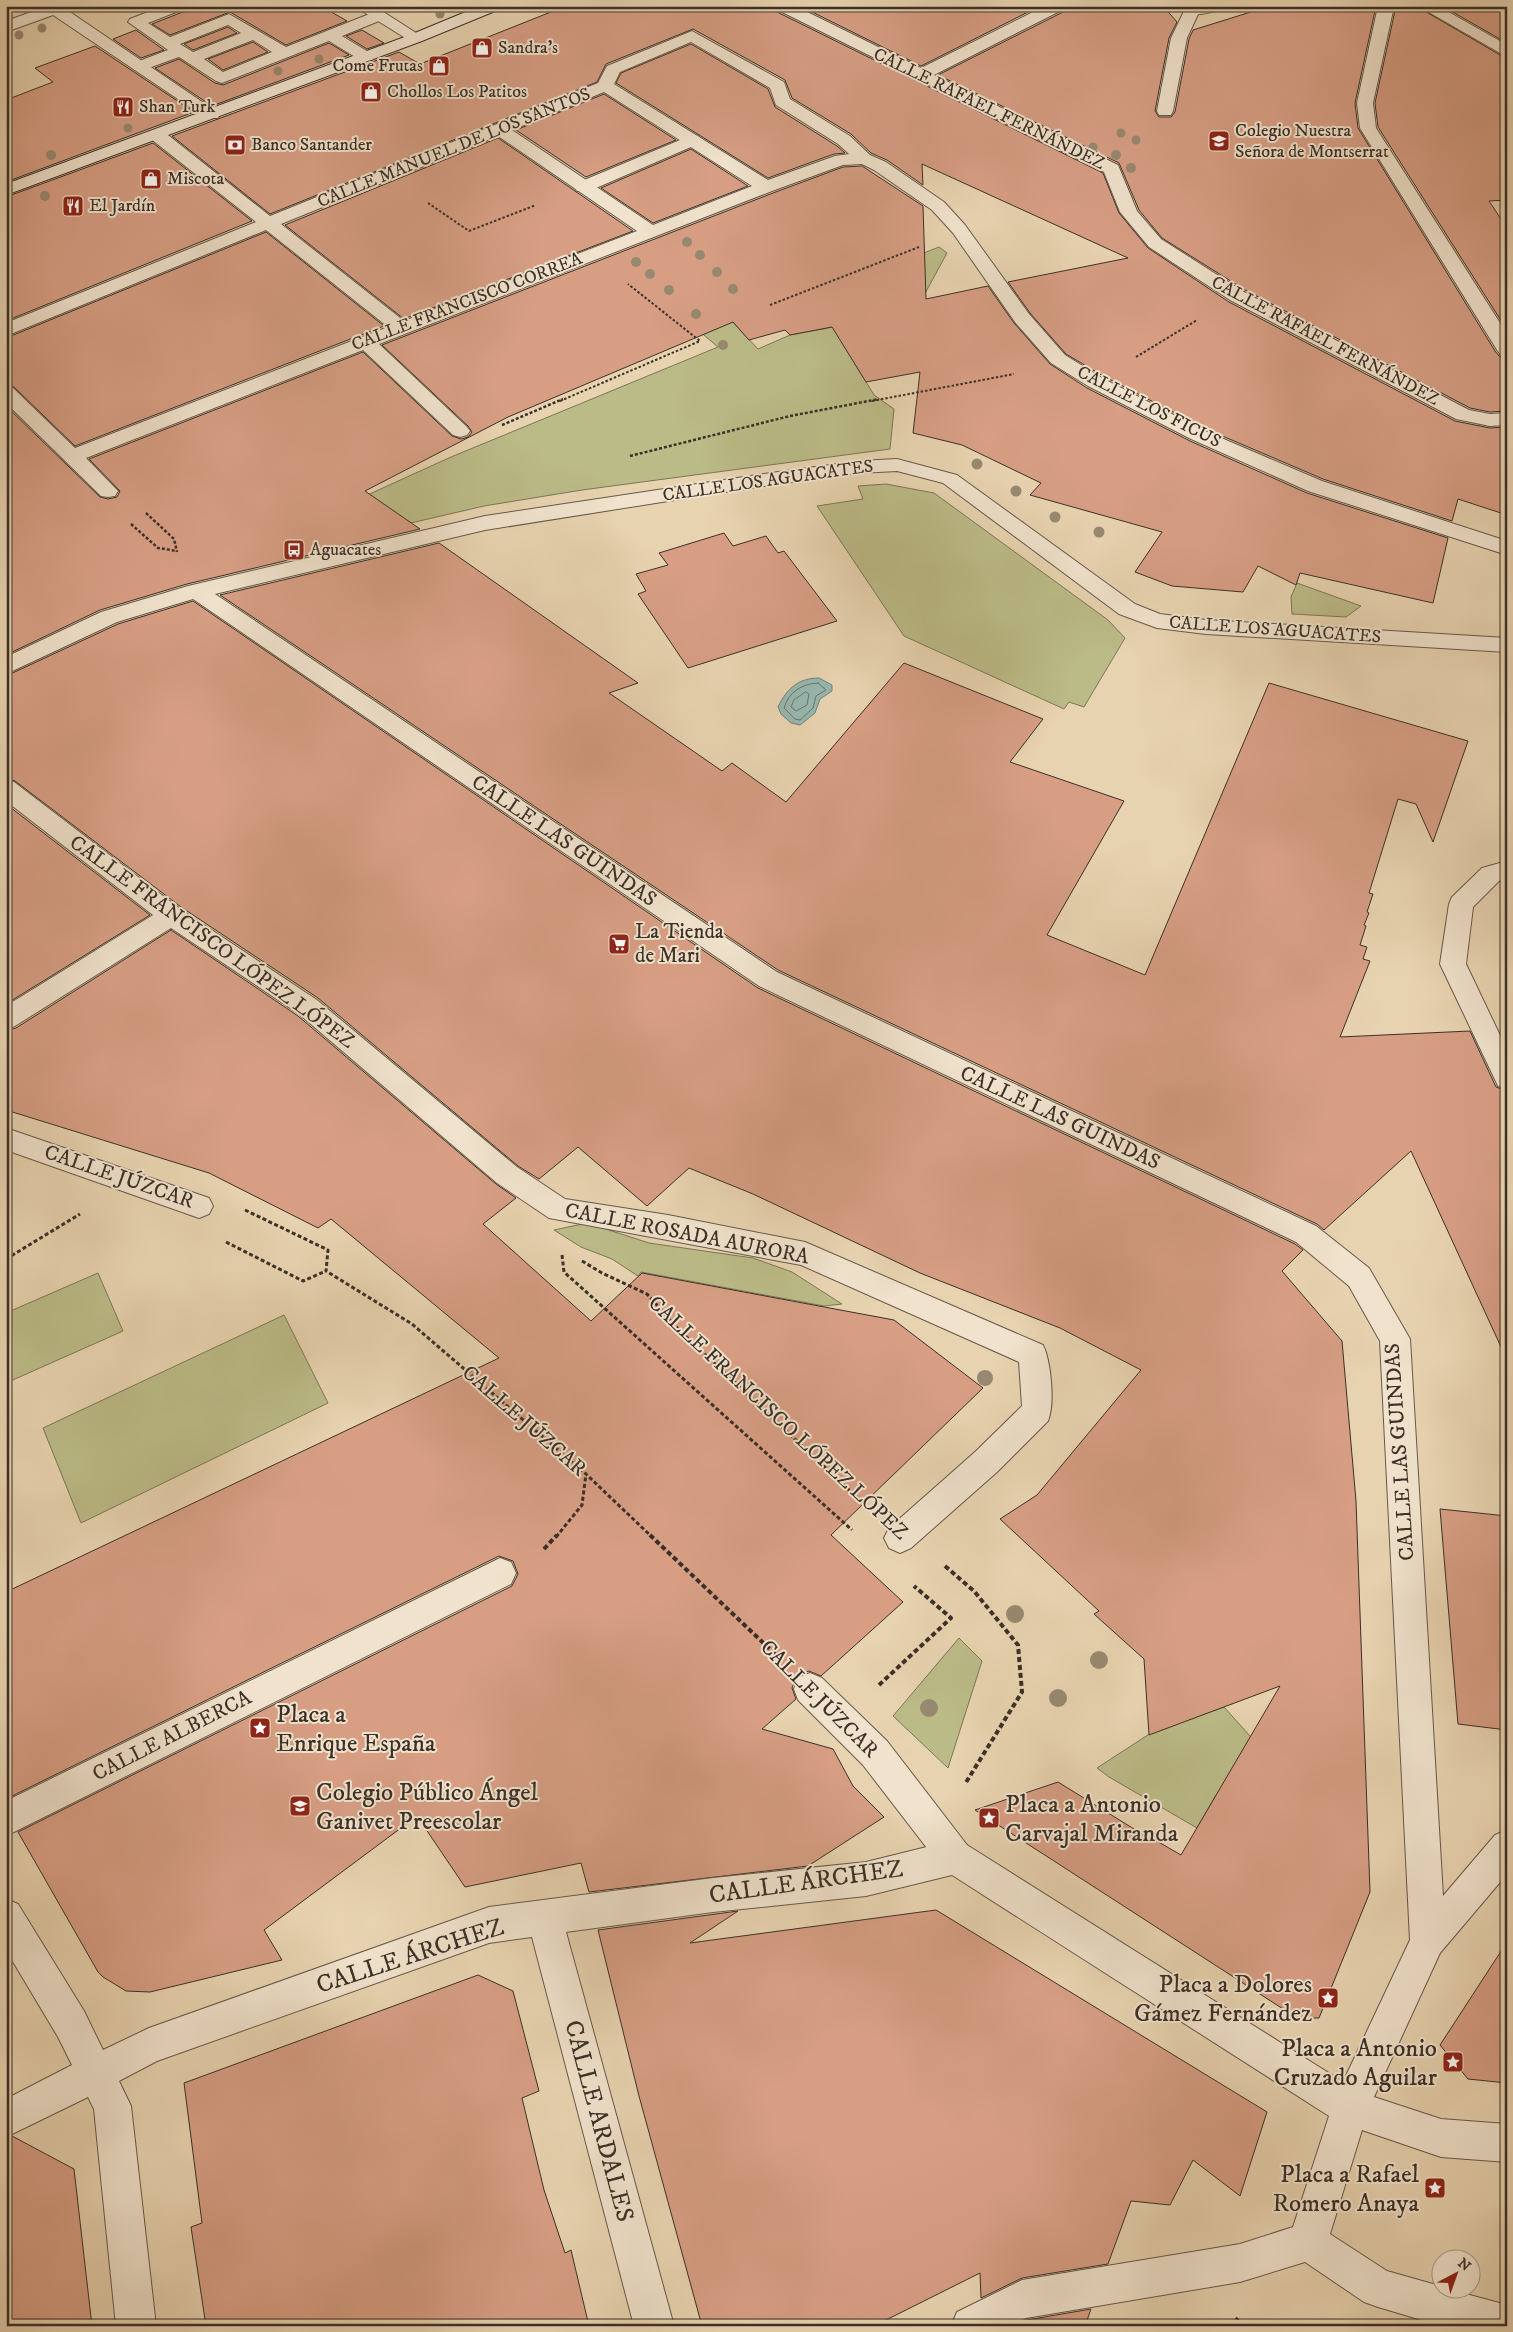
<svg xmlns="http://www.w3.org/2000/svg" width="1513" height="2332" font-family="'IM FELL DW Pica',serif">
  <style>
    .green { fill: #bbbb87; stroke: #7b7658 }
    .water { fill: #97b7af; stroke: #728179 }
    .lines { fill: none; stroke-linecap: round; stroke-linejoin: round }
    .shore { stroke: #69746c; stroke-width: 1 }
    .building { fill: #d79e84; stroke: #3b3028 }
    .service-casing { stroke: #66594a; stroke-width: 2 }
    .pedestrian-casing { stroke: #66594a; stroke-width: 2 }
    .minor-casing { stroke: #66594a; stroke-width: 2 }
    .secondary-casing { stroke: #3b3028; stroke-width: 2 }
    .path-far3 { stroke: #3b3028; stroke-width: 2; stroke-dasharray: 2.5 2; stroke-linecap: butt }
    .path-far2 { stroke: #3b3028; stroke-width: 2.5; stroke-dasharray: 3 2; stroke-linecap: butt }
    .path-far1 { stroke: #3b3028; stroke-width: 3; stroke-dasharray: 4 2.5; stroke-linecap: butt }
    .path { stroke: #3b3028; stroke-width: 4; stroke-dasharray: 5 3; stroke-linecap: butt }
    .service { fill: #f0e2cc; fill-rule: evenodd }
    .pedestrian { fill: #f0e2cc; fill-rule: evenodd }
    .minor { fill: #f0e2cc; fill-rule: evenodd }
    .secondary { fill: #f0e2cc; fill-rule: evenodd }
    .tree { fill: #978970 }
    .labels { text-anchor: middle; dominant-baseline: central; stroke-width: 4; stroke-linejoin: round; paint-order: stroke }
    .far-poi-label { font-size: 18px; fill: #3b3028; stroke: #f0e2cc; text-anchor: start }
    .far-street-label { font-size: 18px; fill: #3b3028; stroke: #f0e2cc }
    .street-label { font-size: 21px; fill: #3b3028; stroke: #f0e2cc }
    .poi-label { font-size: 21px; fill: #3b3028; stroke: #f0e2cc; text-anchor: start }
    .near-poi-label { font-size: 25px; fill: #3b3028; stroke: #f0e2cc; text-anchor: start }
    .near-street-label { font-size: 25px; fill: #3b3028; stroke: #f0e2cc }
  </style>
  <rect width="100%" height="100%" fill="#e8d3b0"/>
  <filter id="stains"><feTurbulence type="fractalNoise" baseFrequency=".004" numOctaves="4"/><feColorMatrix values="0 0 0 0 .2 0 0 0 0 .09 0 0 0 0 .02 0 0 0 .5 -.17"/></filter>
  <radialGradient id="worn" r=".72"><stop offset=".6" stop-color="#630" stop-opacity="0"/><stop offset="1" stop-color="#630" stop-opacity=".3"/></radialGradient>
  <path class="green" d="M939 247 947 253 922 299 883 269Z
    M620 264 719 307 758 349 790 335 833 327 874 395 894 409 890 449 582 490 484 506 385 529 352 502 451 457 718 347Z
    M886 484 934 493 1108 620 1125 638 1084 707 1069 702 1064 709 904 636 817 506 863 499 858 486Z
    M1297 583 1361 606 1346 617 1292 614 1291 597Z
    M587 1223 649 1243 753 1258 792 1272 842 1304 824 1306 641 1272 638 1276 612 1259 581 1247 554 1230Z
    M98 1273 123 1331 6 1383V1313Z
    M284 1315 328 1403 81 1523 43 1428Z
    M959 1638 982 1661 948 1768 893 1716Z
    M1224 1707 1258 1745 1216 1795 1197 1828 1109 1777 1097 1768 1154 1731Z"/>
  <path class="water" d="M819 678 832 685V691L820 699 815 713 800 725 791 723 781 714 778 707C787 688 799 678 819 678Z"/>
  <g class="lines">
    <path class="shore" d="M818 683 826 690 816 696 813 708 800 720 795 719 784 708C789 692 801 684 818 683Z
      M806 692 809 694 807 705 796 711 791 707 794 700Z"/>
  </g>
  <path class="building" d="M198 6H321L347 21 286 45 230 12 170 35 152 24Z
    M566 6H772L775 11 1103 173 1119 213 1148 248 1229 302 1455 421 1490 428 1507 427V515L1458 499 1452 521 1323 479 1206 429 1103 376 1066 354 1030 313 1008 282 1128 258 922 164 923 185 887 160 871 153 851 134 792 98 785 80 693 29 606 64 597 82 270 214 172 136 399 52 420 64Z
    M800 6H1040L921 66Z
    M1068 6H1163L1177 22 1169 38 1155 111 1159 117H1171L1175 112 1189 39 1193 30 1270 6H1376L1355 103 1358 128 1495 351 1499 356 1507 358V411L1490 412 1470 408 1245 290 1162 238 1139 210 1119 163 938 75 1065 11Z
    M1396 6H1416L1507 59V200L1489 201 1507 228V330L1378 127 1375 103Z
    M1442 6H1507V43Z
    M228 27 237 33 193 50 184 44Z
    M136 30 164 50 141 58 113 39Z
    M362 30 384 43 367 49 346 36Z
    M253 42 268 52 223 70 208 59Z
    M329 43 349 55 212 106 155 68 179 59 215 83 223 85Z
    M691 44 768 89 775 107 837 146 845 153 834 154 768 178 616 83 621 73Z
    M95 46 194 112 6 182V100L53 82 35 68Z
    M604 94 676 140 586 177 516 130Z
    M498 138 633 231 404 319 285 225Z
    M153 143 252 221 6 321V197Z
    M691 149 748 186 653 223 601 188Z
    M862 166 923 206 926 299 988 286 1014 323 1050 364 1087 388 1190 441 1307 493 1448 538 1433 603 1300 573 1296 585 1258 566 1243 592 1172 586 1135 572 1162 532 1030 495 1041 483 962 445 913 433 920 372 866 382 832 327 790 335 785 330 749 340 733 322 508 417 365 491 420 529 187 584 100 610 6 655V406L100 497 108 499 117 497 120 491 89 459 363 352 452 436 461 439 468 437 472 432 468 426 382 345 773 193 843 167Z
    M266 232 384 326 75 446 14 387 6 384V338Z
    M724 533 733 546 766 536 778 553 784 551 837 621 688 668 638 594 646 591 636 574 668 565 659 553Z
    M439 543 638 683 609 693 722 771 732 763 786 802 904 663 1043 719 1010 762 1124 801 1047 935 1145 975 1269 683 1468 741 1433 842 1416 804 1398 799 1369 893 1373 894 1367 912 1369 913 1364 925 1366 926 1360 945 1367 947 1363 959 1370 961 1340 1037 1470 1031 1496 1087 1507 1091V1360L1411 1151 1324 1230 1317 1224 778 970 220 595Z
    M193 601 758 988 1295 1244 1303 1250 1282 1271 1342 1341 1356 1501 1370 1892 1319 2018H1297L975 1810 1058 1782 1155 1842V1840L1181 1855 1280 1686 1149 1735 1144 1659 1094 1614 1099 1611 1000 1519 1037 1495 1141 1370 1060 1328 920 1273 753 1194 689 1168 647 1206 578 1147 539 1179 518 1166 318 998 181 907 15 781 6 778V676L118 624Z
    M6 804 150 915 6 1004Z
    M171 930 298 1016 496 1184 516 1198 483 1224 591 1321 642 1273 894 1320 983 1388 831 1535 903 1602 821 1676 809 1671 797 1676 792 1688 796 1699 762 1729 833 1749 853 1786 884 1817 808 1866 589 1892 581 1863 465 1887 417 1816 264 1930 282 1960 150 1992 126 1991 103 1977 98 1972 18 1832 512 1586 518 1574 513 1561 499 1556 6 1799V1592L499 1358 331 1219 318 1228 209 1173 6 1110V1031L16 1028Z
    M1440 1509 1507 1516V1730L1458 1724Z
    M936 1910 1267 2112 1240 2196 1193 2160 1170 2205 1131 2201 1108 2264 1022 2278 981 2298 980 2273 874 2326H702L639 2096 598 1930 738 1911 690 1943Z
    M1507 1942V2083L1468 2079 1440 2045Z
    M478 1975 513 1991 539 2091 522 2098 544 2190 565 2253 571 2250 589 2326H206L191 2227 202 2223 184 2083Z
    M12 2136 74 2169 92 2326H6V2139Z
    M1091 2309 1085 2326H1015L1027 2320Z"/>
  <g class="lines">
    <g class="service-casing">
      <path id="service" d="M163 6H186L184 9 148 23 170 37 229 14 286 47 372 13H384L386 16 384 19 342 36 372 54 374 57 372 60H360L329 41 222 83 216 81 179 57 146 69H134L132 66 134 63 168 50 128 22 130 19ZM228 25 241 33 193 52 180 44ZM253 40 272 52 223 72 204 59Z
        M1186 7H1198L1200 10 1187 38 1173 111 1171 115H1159L1157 111 1171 38Z
        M500 1558 511 1562 516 1573 511 1584 6 1836V1801Z
        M810 1673 822 1678 887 1741 967 1845 972 1857 967 1869 955 1874 943 1869 863 1765 798 1700 794 1689 798 1678Z"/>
    </g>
    <g class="pedestrian-casing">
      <path id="pedestrian" d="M692 135 698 136 701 140 698 144 589 191H577L574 187 577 183Z"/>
    </g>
    <g class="minor-casing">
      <path id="minor" d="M48 6H71L67 10 220 114 218 118H206L53 15 6 32V21Z
        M354 6H374L424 38 422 41H410Z
        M774 6H795L921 68 1045 6H1066L1064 9 934 75 1118 165 1137 211 1161 239 1244 292 1469 410 1490 414 1507 413V425L1490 426 1456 419 1230 300 1149 247 1120 212 1104 172 776 9Z
        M1178 6H1224L1222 9C1208 13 1188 20 1178 6Z
        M1378 6H1394L1373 103 1376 128 1507 334V356L1500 354 1497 350 1360 128 1357 103Z
        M1418 6H1438L1507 45V57Z
        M692 31 784 82 790 99 850 136 870 155 886 162 944 202 965 225 1029 314 1065 355 1102 378 1205 431 1322 481 1507 541V555L1308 491 1191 439 1088 386 1051 363 1015 322 953 233 932 210 874 170 862 164 843 165 772 191 379 344 467 427 470 431 467 435 460 437 453 435 363 350 86 458 118 491 115 496 108 497 101 496 6 403V386L13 388 75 448 388 327 266 230 6 336V323L256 222 151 139 148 135 151 131H163L270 216 598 83 607 66ZM691 42 770 88 776 105 838 144 849 154 835 156 768 180 614 84 620 72ZM604 92 752 186 653 225 512 130ZM498 136 637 231 404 321 281 224Z
        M897 459 957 475 1135 604 1160 614 1206 620 1507 638V652L1206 634 1157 628 1119 614 943 483 897 471 859 473 757 487 485 530 215 594 777 972 1316 1226 1369 1268 1410 1339 1443 1896 1495 1835 1507 1830V1874L1440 1953 1374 2097 1441 2119 1507 2124V2162L1441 2157 1362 2130 1330 2234 1387 2271 1440 2286V2290H1451L1507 2305V2326H1442L1378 2307 1364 2302 1305 2262 1240 2282 1026 2318 1011 2326H951L957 2312 1022 2280 1240 2244 1293 2227 1329 2116 952 1875 866 1896 713 1912 566 1932 674 2326H634L532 1937 489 1943 157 2061 119 2081 131 2106 156 2326H116L94 2109 88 2097 6 2137V2099L72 2065 58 2037 6 1950V1899L18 1904 84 2011 103 2050 149 2028 489 1907 713 1878 866 1862 955 1840 967 1845 1343 2082 1410 1940 1380 1341 1349 1286 1296 1242 759 986 193 599 117 622 6 674V657L101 612 188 586 485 516 757 475 859 461Z
        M6 780 14 782 180 909 317 1000 517 1167 565 1199 668 1215 805 1242 1043 1345C1051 1361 1055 1404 1048 1421L997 1472 911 1548 900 1553 889 1548 884 1538 889 1528 975 1452 1022 1406 1019 1362 801 1265 549 1218 497 1183 299 1014 171 928 15 1026 6 1029V1006L153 915 6 801Z
        M1507 861V879L1499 881 1473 907 1466 964 1507 1050V1089L1498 1086 1440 964 1449 904 1452 897 1482 868Z
        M6 1128 209 1198 213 1206 209 1214 199 1218 6 1150Z"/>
    </g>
    <g class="secondary-casing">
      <path id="secondary" d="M480 6H502L500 9 422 41 6 195V184L410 35Z"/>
    </g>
    <path class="path-far3" d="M428 203 469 231 536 205
      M770 305 919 247
      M1136 357 1197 320
      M560 401 700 341 628 284
      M872 401 1014 374"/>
    <path class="path-far2" d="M502 425 563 399
      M630 456 790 416 879 399
      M146 513 174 539 177 552
      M131 524 158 548 177 551"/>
    <path class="path-far1" d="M245 1210 328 1250 326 1271 412 1324 586 1474 652 1537
      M226 1242 303 1281 326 1271
      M562 1255 564 1272 852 1530
      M6 1259 80 1214
      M582 1261 602 1273 647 1294 678 1329 865 1505
      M556 1537 582 1505 586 1474"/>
    <path class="path" d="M650 1535 776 1655
      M544 1549 557 1535
      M945 1566 974 1591 1018 1645 1022 1692 965 1784
      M879 1685 951 1618 914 1586
      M1231 2326 1238 2318"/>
    <use href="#service" class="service"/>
    <use href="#pedestrian" class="pedestrian"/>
    <use href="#minor" class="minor"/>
    <use href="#secondary" class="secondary"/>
  </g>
  <g class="tree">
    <circle cx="440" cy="14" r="4.5"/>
    <circle cx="42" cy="28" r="4.5"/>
    <circle cx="19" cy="35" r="4.5"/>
    <circle cx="319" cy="59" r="4.5"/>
    <circle cx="278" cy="71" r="4.5"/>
    <circle cx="128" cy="128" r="4.5"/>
    <circle cx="1121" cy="133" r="4.5"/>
    <circle cx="1136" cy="140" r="4.5"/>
    <circle cx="1093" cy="147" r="4.5"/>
    <circle cx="51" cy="155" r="5"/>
    <circle cx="1116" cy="155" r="5"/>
    <circle cx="1131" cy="168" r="5"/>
    <circle cx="45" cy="196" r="5"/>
    <circle cx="687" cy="242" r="5"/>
    <circle cx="700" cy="255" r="5"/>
    <circle cx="636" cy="262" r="5"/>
    <circle cx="717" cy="272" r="5"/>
    <circle cx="650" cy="274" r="5"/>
    <circle cx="733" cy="289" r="5"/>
    <circle cx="669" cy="290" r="5"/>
    <circle cx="696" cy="314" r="5"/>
    <circle cx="723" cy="345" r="5"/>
    <circle cx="977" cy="464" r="5.5"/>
    <circle cx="1016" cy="491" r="5.5"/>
    <circle cx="1055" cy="517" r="5.5"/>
    <circle cx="1099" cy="532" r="5.5"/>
    <circle cx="985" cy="1378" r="8"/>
    <circle cx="1015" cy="1614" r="9"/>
    <circle cx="1099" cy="1660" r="9"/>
    <circle cx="1058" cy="1698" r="9"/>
    <circle cx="929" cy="1708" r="9"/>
  </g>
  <defs>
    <g id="shop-square" transform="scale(1.125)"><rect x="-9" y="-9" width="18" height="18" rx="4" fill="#8f2418" stroke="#f0e2cc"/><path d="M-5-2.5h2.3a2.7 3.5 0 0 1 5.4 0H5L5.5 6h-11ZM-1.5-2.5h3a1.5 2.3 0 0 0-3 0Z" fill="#fff"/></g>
    <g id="restaurant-square" transform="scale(1.125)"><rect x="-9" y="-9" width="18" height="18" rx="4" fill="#8f2418" stroke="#f0e2cc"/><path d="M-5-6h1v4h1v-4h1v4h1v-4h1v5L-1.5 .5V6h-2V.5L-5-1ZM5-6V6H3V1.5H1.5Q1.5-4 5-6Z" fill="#fff"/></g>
    <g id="school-square" transform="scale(1.125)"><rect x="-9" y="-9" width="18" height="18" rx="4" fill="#8f2418" stroke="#f0e2cc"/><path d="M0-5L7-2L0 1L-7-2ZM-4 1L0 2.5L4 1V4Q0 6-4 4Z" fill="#fff"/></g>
    <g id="bank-square" transform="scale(1.125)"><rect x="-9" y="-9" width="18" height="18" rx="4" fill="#8f2418" stroke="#f0e2cc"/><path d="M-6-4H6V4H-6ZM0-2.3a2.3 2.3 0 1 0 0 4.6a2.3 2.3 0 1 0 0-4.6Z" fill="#fff"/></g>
    <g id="bus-square" transform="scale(1.125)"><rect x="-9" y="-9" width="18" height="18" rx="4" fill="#8f2418" stroke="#f0e2cc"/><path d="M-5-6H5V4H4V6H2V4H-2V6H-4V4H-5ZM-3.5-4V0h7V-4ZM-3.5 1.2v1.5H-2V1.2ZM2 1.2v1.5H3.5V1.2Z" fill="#fff"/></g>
    <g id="supermarket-square" transform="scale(1.125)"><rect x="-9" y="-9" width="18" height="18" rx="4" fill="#8f2418" stroke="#f0e2cc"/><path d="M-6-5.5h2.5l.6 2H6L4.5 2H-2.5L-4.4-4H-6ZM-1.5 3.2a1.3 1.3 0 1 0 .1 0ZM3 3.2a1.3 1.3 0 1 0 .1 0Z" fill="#fff"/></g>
    <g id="sight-square" transform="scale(1.125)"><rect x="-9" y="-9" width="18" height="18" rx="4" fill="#8f2418" stroke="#f0e2cc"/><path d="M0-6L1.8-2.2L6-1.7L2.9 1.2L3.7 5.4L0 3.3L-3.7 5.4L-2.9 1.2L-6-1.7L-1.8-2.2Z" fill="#fff"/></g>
  </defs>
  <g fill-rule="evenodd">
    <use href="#shop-square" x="482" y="48"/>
    <use href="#shop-square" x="439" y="66"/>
    <use href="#shop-square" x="371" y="92"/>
    <use href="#restaurant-square" x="123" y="107"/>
    <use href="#school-square" x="1219" y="141"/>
    <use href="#bank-square" x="235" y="145"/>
    <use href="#shop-square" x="151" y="179"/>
    <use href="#restaurant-square" x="73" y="206"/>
    <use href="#bus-square" x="294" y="550"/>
    <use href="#supermarket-square" x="619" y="944"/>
    <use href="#sight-square" x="260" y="1728"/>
    <use href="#school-square" x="300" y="1806"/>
    <use href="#sight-square" x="989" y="1818"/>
    <use href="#sight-square" x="1328" y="1998"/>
    <use href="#sight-square" x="1453" y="2062"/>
    <use href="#sight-square" x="1435" y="2188"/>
  </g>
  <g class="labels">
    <g class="far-poi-label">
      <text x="498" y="48">Sandra's</text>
      <text x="423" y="66" text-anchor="end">Come Frutas</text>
      <text x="387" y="92">Chollos Los Patitos</text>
      <text x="139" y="107">Shan Turk</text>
      <text x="1235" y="131">Colegio Nuestra<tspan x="1235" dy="21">Señora de Montserrat</tspan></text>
      <text x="251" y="145">Banco Santander</text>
      <text x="167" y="179">Miscota</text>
      <text x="89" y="206">El Jardín</text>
      <text x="310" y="550">Aguacates</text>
    </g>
    <g class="far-street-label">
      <text transform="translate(989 109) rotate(26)">CALLE RAFAEL FERNÁNDEZ</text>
      <text transform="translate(454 148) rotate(-22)">CALLE MANUEL DE LOS SANTOS</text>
      <text transform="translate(467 302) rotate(-21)">CALLE FRANCISCO CORREA</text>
      <text transform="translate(1325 341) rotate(28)">CALLE RAFAEL FERNÁNDEZ</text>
      <text transform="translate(1149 407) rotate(27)">CALLE LOS FICUS</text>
      <text transform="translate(768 481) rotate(-8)">CALLE LOS AGUACATES</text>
      <text transform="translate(1275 630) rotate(4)">CALLE LOS AGUACATES</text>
    </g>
    <g class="street-label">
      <text transform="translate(564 841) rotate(34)">CALLE LAS GUINDAS</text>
      <text transform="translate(212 942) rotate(36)">CALLE FRANCISCO LÓPEZ LÓPEZ</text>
      <text transform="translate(1060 1118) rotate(25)">CALLE LAS GUINDAS</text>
      <text transform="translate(119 1177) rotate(19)">CALLE JÚZCAR</text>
      <text transform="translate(687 1234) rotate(11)">CALLE ROSADA AURORA</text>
      <text transform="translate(778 1418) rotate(43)">CALLE FRANCISCO LÓPEZ LÓPEZ</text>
      <text transform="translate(524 1421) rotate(41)">CALLE JÚZCAR</text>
      <text transform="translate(1400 1452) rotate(-94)">CALLE LAS GUINDAS</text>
      <text transform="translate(819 1699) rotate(45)">CALLE JÚZCAR</text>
      <text transform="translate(172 1736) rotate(-27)">CALLE ALBERCA</text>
    </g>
    <g class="poi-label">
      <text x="635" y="932">La Tienda<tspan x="635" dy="24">de Mari</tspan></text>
    </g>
    <g class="near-poi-label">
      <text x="276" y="1714">Placa a<tspan x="276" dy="29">Enrique España</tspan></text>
      <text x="316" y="1792">Colegio Público Ángel<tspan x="316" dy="29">Ganivet Preescolar</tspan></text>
      <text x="1005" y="1804">Placa a Antonio<tspan x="1005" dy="29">Carvajal Miranda</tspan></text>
      <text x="1312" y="1984" text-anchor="end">Placa a Dolores<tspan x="1312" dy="29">Gámez Fernández</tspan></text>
      <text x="1437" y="2048" text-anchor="end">Placa a Antonio<tspan x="1437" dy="29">Cruzado Aguilar</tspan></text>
      <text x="1419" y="2174" text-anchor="end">Placa a Rafael<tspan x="1419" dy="29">Romero Anaya</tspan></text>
    </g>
    <g class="near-street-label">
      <text transform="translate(806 1882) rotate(-8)">CALLE ÁRCHEZ</text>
      <text transform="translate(410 1956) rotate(-18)">CALLE ÁRCHEZ</text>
      <text transform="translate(599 2121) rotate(75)">CALLE ARDALES</text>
    </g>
  </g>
  <rect width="1513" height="2332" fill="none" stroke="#e8d3b0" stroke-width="25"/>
  <rect x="8" y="8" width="1498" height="2317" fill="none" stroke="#3b3028" stroke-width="2.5"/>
  <rect x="12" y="12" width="1488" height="2307" fill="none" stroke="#3b3028"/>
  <g transform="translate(1456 2274) rotate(41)"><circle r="24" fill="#f0e2cc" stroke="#a89b8a"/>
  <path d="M0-4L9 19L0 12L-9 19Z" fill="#8f2418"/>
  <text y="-8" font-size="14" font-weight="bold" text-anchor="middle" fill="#3b3028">N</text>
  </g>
  <rect width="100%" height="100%" filter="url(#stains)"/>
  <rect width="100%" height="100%" fill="url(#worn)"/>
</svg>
